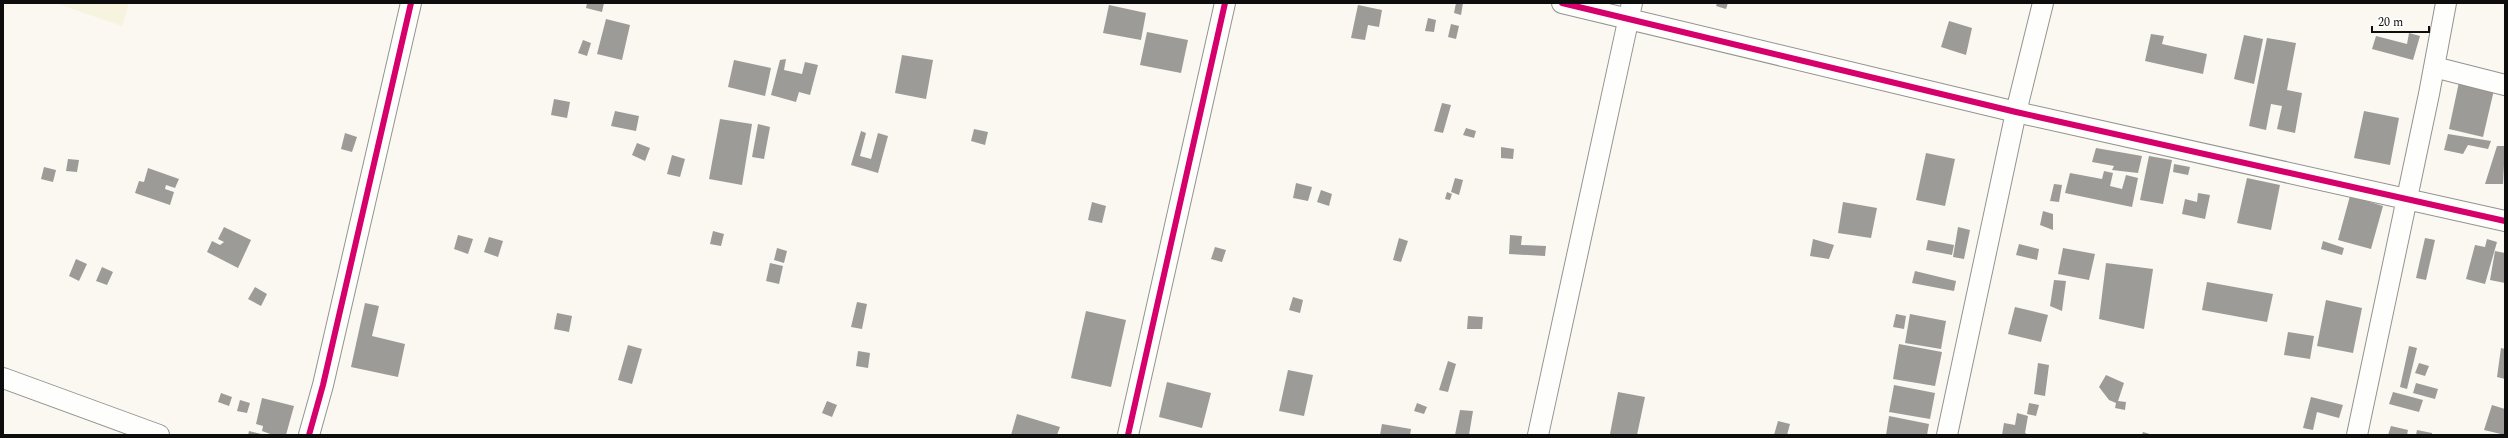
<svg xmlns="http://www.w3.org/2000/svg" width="2508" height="438" font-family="Spectral,serif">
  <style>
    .farmland { fill: #f6f4de }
    .building { fill: #9d9b97 }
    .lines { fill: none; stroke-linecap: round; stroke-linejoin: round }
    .minor-casing { stroke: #949390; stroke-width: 22 }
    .minor { stroke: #fefefd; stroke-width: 20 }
    .cycleway-casing { stroke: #fff; stroke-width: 8 }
    .cycleway { stroke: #d6006c; stroke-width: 6 }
  </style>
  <rect width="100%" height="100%" fill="#faf8f1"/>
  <path class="farmland" d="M55 3H129L122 26Z"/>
  <path class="building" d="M587 3H604L602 12 586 8Z
    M1456 3H1463L1461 15 1454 13Z
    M1717 3H1728L1726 9 1716 6Z
    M1109 5 1146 13 1141 40 1103 33Z
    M1358 5 1382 10 1379 27 1368 25 1365 40 1351 38Z
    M1428 18 1436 20 1434 32 1425 31Z
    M606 19 630 25 622 60 597 54Z
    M1949 21 1972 28 1966 55 1941 47Z
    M1451 24 1459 26 1456 39 1448 37Z
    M1147 32 1188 40 1181 73 1140 65Z
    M2409 33 2420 36 2413 60 2372 49 2376 36 2407 44Z
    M2151 34 2164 36 2162 44 2207 54 2203 74 2145 61Z
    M2244 35 2263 39 2254 84 2234 79Z
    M2267 38 2296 43 2287 90 2302 93 2295 133 2277 129 2282 106 2271 104 2266 130 2249 126Z
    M583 40 591 43 587 56 578 53Z
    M902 55 933 60 926 99 895 93Z
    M786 59 784 70 802 74 805 62 818 65 810 95 799 92 796 102 771 95 780 60Z
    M734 60 771 68 765 96 728 87Z
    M2459 82 2494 90 2483 137 2449 129Z
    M554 99 570 102 567 118 551 115Z
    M1442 103 1451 105 1443 133 1434 131Z
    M615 111 639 116 636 131 611 126Z
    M2364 111 2399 118 2390 165 2354 158Z
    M720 119 752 124 742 185 709 179Z
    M758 124 770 127 764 159 752 157Z
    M1466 128 1476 131 1474 138 1463 135Z
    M974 129 988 132 985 145 971 141Z
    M861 131 866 133 860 156 871 159 878 133 888 136 878 173 851 165Z
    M345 133 357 137 352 152 341 149Z
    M2448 134 2491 141 2488 149 2468 145 2463 154 2444 150Z
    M637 143 650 148 645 161 632 155Z
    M2497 146H2505L2503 184H2485Z
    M1501 147 1514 149 1513 159 1501 158Z
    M2096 148 2142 156 2138 173 2112 170 2114 166 2092 162Z
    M1926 153 1955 159 1945 206 1916 200Z
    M672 155 685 159 680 177 667 174Z
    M2149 156 2172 160 2163 204 2140 200Z
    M68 159 79 160 77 172 66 171Z
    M2174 164 2190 167 2188 175 2173 172Z
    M44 167 56 170 53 182 41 179Z
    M148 168 179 179 175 188 166 185 165 189 174 192 170 205 135 193 139 181 144 182Z
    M2104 171 2113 173 2110 186 2122 189 2126 175 2138 178 2132 207 2065 193 2070 173 2102 179Z
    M1455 178 1463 180 1459 195 1451 192Z
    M2247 178 2280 185 2271 230 2237 223Z
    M1296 183 1312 187 1308 201 1293 198Z
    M2054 184 2062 185 2059 202 2050 201Z
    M1321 190 1332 194 1329 206 1317 202Z
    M1447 192 1452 194 1450 200 1445 199Z
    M2198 193 2210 195 2205 219 2182 214 2185 199 2197 202Z
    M2350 196 2383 206 2371 249 2338 240Z
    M1092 202 1106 206 1102 223 1088 220Z
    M1843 202 1877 208 1871 238 1838 233Z
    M2043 211 2053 214V230L2040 225Z
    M224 227 251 240 238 268 207 252 212 241 220 245 224 242 218 239Z
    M1958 227 1970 230 1964 259 1953 257Z
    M713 231 724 234 721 246 710 244Z
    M458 235 473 239 468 254 454 249Z
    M1510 235 1522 236 1521 245 1546 246 1545 256 1509 254Z
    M489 237 503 241 498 257 484 252Z
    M1399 238 1408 241 1401 262 1393 260Z
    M2425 238 2435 240 2426 280 2416 278Z
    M1813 239 1834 245 1829 259 1810 256Z
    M2487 239 2497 242 2485 284 2466 279 2475 245 2485 247Z
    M1928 240 1954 245 1952 255 1926 250Z
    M2323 241 2344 248 2342 255 2321 249Z
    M2019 244 2039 249 2037 260 2016 255Z
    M1215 247 1226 250 1222 262 1211 259Z
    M777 248 787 251 784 263 774 260Z
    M2063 248 2095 254 2089 280 2058 274Z
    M2495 251 2505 253V283L2490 280Z
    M76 259 87 264 79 281 69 276Z
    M770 263 783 266 779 284 766 281Z
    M2106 263 2153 269 2144 329 2099 319Z
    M102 267 113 272 107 285 96 281Z
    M1915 271 1956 281 1954 291 1912 283Z
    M2054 280 2066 281 2062 311 2050 306Z
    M2207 282 2273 294 2267 322 2202 310Z
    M255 287 267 294 261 306 248 299Z
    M1293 297 1303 300 1300 313 1289 310Z
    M2326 300 2362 308 2353 353 2317 346Z
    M857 302 867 304 862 329 851 327Z
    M365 303 379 306 372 336 405 344 398 377 351 367Z
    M2015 307 2048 315 2041 342 2008 334Z
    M1086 311 1126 320 1111 387 1071 378Z
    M557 313 572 316 569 332 554 329Z
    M1896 314 1906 316 1904 329 1893 327Z
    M1910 314 1946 321 1941 349 1905 343Z
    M1468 316 1483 317 1482 329H1467Z
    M2288 332 2314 336 2310 359 2284 355Z
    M1899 344 1942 352 1935 386 1893 379Z
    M628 345 642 349 632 384 618 380Z
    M2409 346 2417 348 2407 389 2400 387Z
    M2501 348 2505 349V379L2497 377Z
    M858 351 870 353 868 368 856 366Z
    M1448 361 1456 364 1448 392 1439 390Z
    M2038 363 2049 365 2045 396 2034 394Z
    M2419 363 2429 366 2425 376 2415 373Z
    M1288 370 1313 375 1304 416 1279 411Z
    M2106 375 2124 383 2118 401 2126 402 2125 410 2115 408 2116 403 2109 400 2099 387Z
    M1167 382 1211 393 1202 428 1159 417Z
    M2416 383 2438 389 2435 399 2413 393Z
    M1894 385 1935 393 1930 419 1889 412Z
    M1618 392 1645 397 1637 435 1610 434Z
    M2393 392 2423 400 2419 412 2389 404Z
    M221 393 232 397 229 406 218 402Z
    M2311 397 2343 405 2339 418 2317 412 2313 430 2303 428Z
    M262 398 294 406 286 435H273L262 431 263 426 256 424Z
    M240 400 250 403 247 413 237 411Z
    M827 401 837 405 832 417 822 413Z
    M1417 403 1427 407 1424 414 1414 411Z
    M2029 403 2039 405 2036 416 2027 414Z
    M2492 405 2505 409V435L2484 430Z
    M1460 410 1473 411 1469 435H1455Z
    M2017 413 2028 416 2025 433 2029 435H2002L2004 423 2015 425Z
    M1017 414 1060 427 1057 435H1011Z
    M1889 416 1929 424 1927 435H1886Z
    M1778 421 1790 424 1787 435H1774Z
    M1382 424 1411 429 1410 435H1380Z
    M2391 426 2408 430 2407 435H2388Z
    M2417 430 2432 433V435H2416Z
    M249 431 261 434V435H248Z
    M2143 432 2153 435H2142Z"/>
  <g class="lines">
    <g class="minor-casing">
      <path id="minor" d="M1562 3 2016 112 2505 221
        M2434 67 2505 85
        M3 378 159 435
        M309 435 323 385 411 3
        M1128 435 1225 3
        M1538 435 1632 3
        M1947 435 2016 112 2043 3
        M2357 435 2429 94 2446 3"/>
    </g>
    <use href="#minor" class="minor"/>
    <g class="cycleway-casing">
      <path id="cycleway" d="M1562 3 2016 112 2505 221
        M309 435 323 385 411 3
        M1128 435 1225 3"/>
    </g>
    <use href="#cycleway" class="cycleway"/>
  </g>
  <rect width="2508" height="438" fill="none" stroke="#0d0d0d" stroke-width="8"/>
  <path d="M2372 26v6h57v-6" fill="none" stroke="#0d0d0d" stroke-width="2"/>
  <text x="2378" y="26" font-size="12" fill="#0d0d0d" stroke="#ffffff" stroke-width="3" paint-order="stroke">20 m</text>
</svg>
